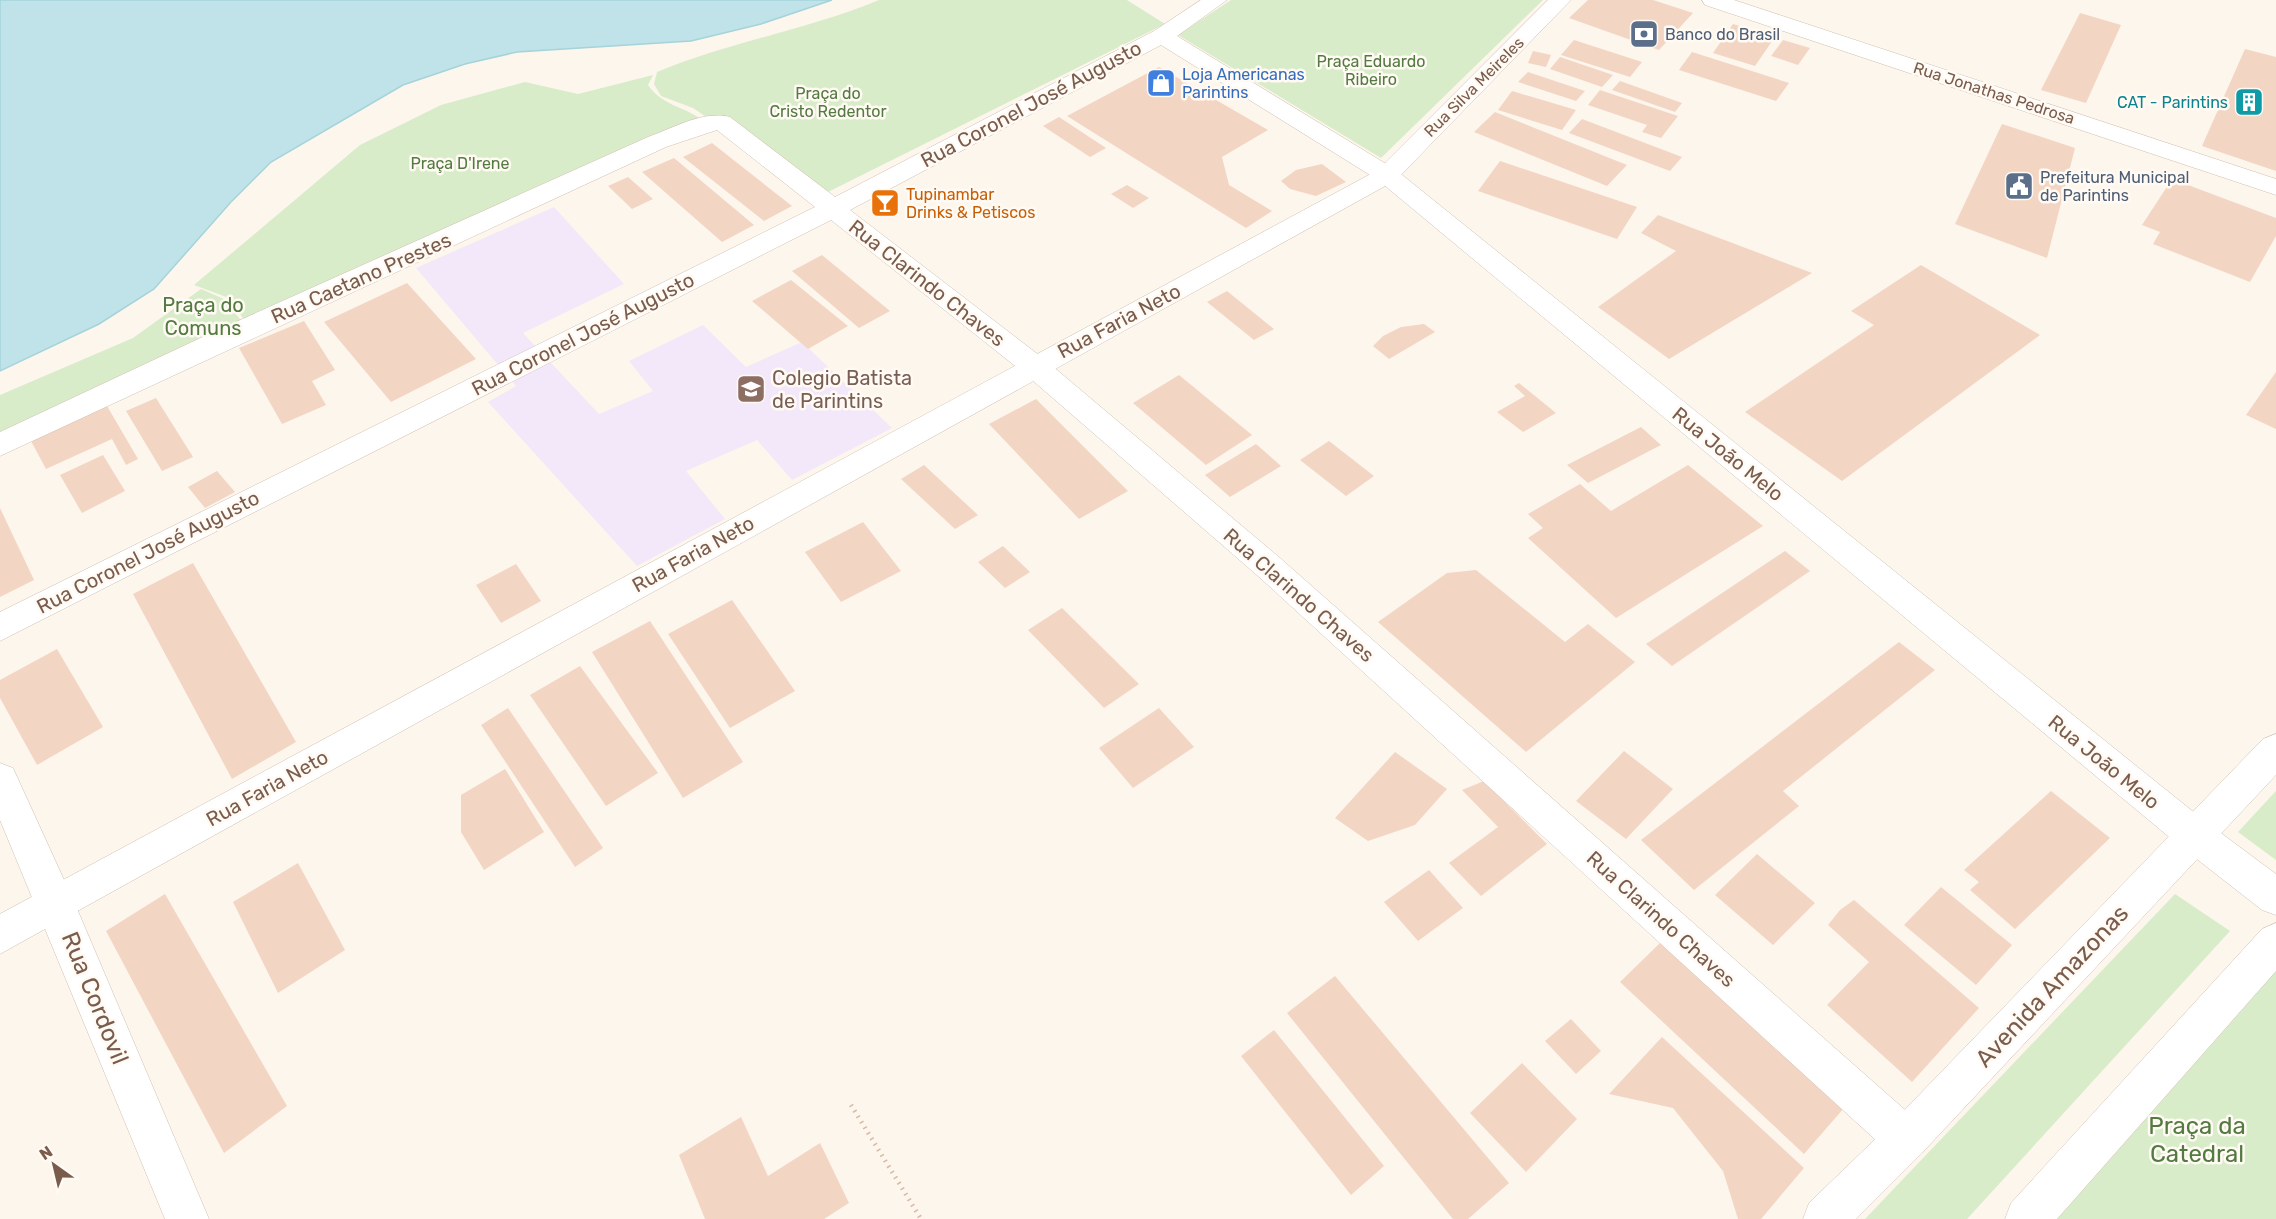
<svg xmlns="http://www.w3.org/2000/svg" width="2276" height="1219" font-family="Rubik,sans-serif">
  <style>
    .education { fill: #f3e8fa }
    .green { fill: #d8ecc9 }
    .water { fill: #bfe3e8; stroke: #a5d3da; stroke-width: 1.5 }
    .building { fill: #f3d5c3 }
    .lines { fill: none; stroke-linecap: round; stroke-linejoin: round }
    .minor-casing { stroke: #d1beb0; stroke-width: 1 }
    .tertiary-casing { stroke: #d1beb0; stroke-width: 1 }
    .path { stroke: #d9b8a5; stroke-width: 4.5; stroke-dasharray: 1.5 5; stroke-linecap: butt }
    .minor { fill: #fff; fill-rule: evenodd }
    .tertiary { fill: #fff; fill-rule: evenodd }
    .labels { text-anchor: middle; dominant-baseline: central; stroke-width: 5; stroke-linejoin: round; paint-order: stroke }
    .far-service-label { font-size: 16px; fill: #4e5e75; stroke: #fffaf3; text-anchor: start }
    .far-park-label { font-size: 16px; fill: #537a41; stroke: #fffaf3 }
    .far-shop-label { font-size: 16px; fill: #366cbe; stroke: #fffaf3; text-anchor: start }
    .far-street-label { font-size: 16px; fill: #7a5c4d; stroke: #fffaf3 }
    .far-culture-label { font-size: 16px; fill: #0d838f; stroke: #fffaf3; text-anchor: end }
    .far-food-label { font-size: 16px; fill: #c56008; stroke: #fffaf3; text-anchor: start }
    .street-label { font-size: 20px; fill: #7a5c4d; stroke: #fffaf3 }
    .park-label { font-size: 20px; fill: #537a41; stroke: #fffaf3 }
    .education-label { font-size: 20px; fill: #785e54; stroke: #fffaf3; text-anchor: start }
    .near-street-label { font-size: 24px; fill: #7a5c4d; stroke: #fffaf3 }
    .near-park-label { font-size: 24px; fill: #537a41; stroke: #fffaf3 }
  </style>
  <rect width="100%" height="100%" fill="#fdf6ec"/>
  <path class="education" d="M554 207 624 284 523 333 599 414 653 391 629 361 703 325 746 367 802 342 892 428 792 480 757 440 686 471 725 519 637 566 488 402 516 386 416 268Z"/>
  <path class="green" d="M879 0H1127L1165 24 822 195 693 108 661 96 654 84 657 72C729 42 807 30 879 0Z
    M1231 0H1543L1381 158 1178 35Z
    M653 75 648 85C663 106 681 105 701 119L247 324 229 298 194 285 360 145 441 105 525 82 578 94Z
    M201 289 224 299 243 323 0 439V395L133 338Z
    M2276 791V860L2238 832Z
    M2175 894 2230 931 1967 1219H1865Z
    M2276 929V1219H2026Z"/>
  <path class="water" d="M0 0H832L761 24 691 41 517 52 465 64 403 85 271 162 231 202 154 289 99 324 0 371Z"/>
  <path class="building" d="M1588 0H1653L1693 13 1659 50 1569 18Z
    M2080 13 2121 25 2086 103 2041 90Z
    M1733 24 1775 37 1755 66 1713 53Z
    M1574 40 1642 62 1630 77 1561 55Z
    M1783 40 1810 48 1798 65 1771 56Z
    M2245 49 2276 57V171L2202 146Z
    M1533 51 1551 55 1546 67 1528 63Z
    M1692 52 1789 83 1776 101 1679 70Z
    M1560 57 1613 75 1602 87 1550 69Z
    M1159 67 1268 130 1222 157 1229 185 1272 211 1246 228 1067 116Z
    M1528 72 1585 91 1576 101 1518 82Z
    M1620 81 1682 103 1675 112 1612 90Z
    M1600 90 1678 116 1661 138 1642 132 1647 125 1588 105Z
    M1512 91 1576 110 1562 130 1498 110Z
    M1495 112 1627 165 1607 186 1474 132Z
    M1059 117 1106 148 1090 157 1043 126Z
    M1582 119 1682 157 1670 171 1569 133Z
    M2002 124 2075 148 2047 258 1955 224Z
    M712 143 792 206 764 221 683 157Z
    M674 158 754 225 722 242 642 172Z
    M1500 161 1637 207 1617 239 1478 191Z
    M1322 164 1346 182 1316 196 1290 189 1281 181 1296 170Z
    M628 177 653 199 632 209 608 186Z
    M2172 179 2276 218V236L2250 282 2153 244 2160 232 2142 225Z
    M1127 185 1149 198 1133 208 1111 194Z
    M1658 215 1812 273 1669 359 1598 307 1676 251 1641 233Z
    M822 255 890 311 859 328 792 271Z
    M1921 265 2040 335 1842 481 1745 412 1874 325 1851 311Z
    M791 280 848 326 808 349 752 301Z
    M407 283 476 359 391 402 324 322Z
    M1227 291 1274 329 1254 340 1207 302Z
    M304 321 335 370 312 381 326 405 282 424 239 348Z
    M1424 324 1435 332 1389 359 1373 346 1383 336 1401 327Z
    M2276 372V429L2246 415Z
    M1179 375 1252 435 1206 465 1133 403Z
    M1519 383 1556 413 1523 432 1497 412 1525 396 1514 386Z
    M156 398 193 457 162 471 126 411Z
    M1036 399 1128 491 1079 519 989 424Z
    M107 406 138 459 126 465 112 439 46 469 31 441Z
    M1641 427 1661 445 1588 483 1567 465Z
    M1329 441 1374 476 1346 496 1300 460Z
    M1256 444 1281 466 1230 497 1205 475Z
    M103 455 125 491 82 513 60 475Z
    M924 465 978 515 955 529 901 479Z
    M1688 465 1763 526 1616 618 1528 538 1543 528 1528 514 1580 484 1611 511Z
    M217 471 235 492 205 508 188 487Z
    M0 508 34 580 0 597Z
    M863 522 901 571 841 602 805 552Z
    M1003 546 1030 572 1005 588 978 562Z
    M1785 551 1810 571 1672 666 1646 644Z
    M193 563 296 742 232 779 133 594Z
    M516 564 541 601 501 623 476 585Z
    M1476 570 1565 642 1588 624 1635 662 1526 752 1378 622 1447 573Z
    M732 600 795 691 730 728 668 634Z
    M1062 608 1139 684 1104 708 1028 630Z
    M650 621 743 762 683 798 592 652Z
    M1899 642 1935 670 1783 791 1799 806 1694 890 1641 840Z
    M57 649 103 727 37 765 0 698V680Z
    M580 666 658 773 606 806 530 695Z
    M508 708 603 848 575 867 481 725Z
    M1159 708 1194 747 1133 788 1099 748Z
    M1624 751 1673 789 1626 839 1576 801Z
    M1395 752 1447 789 1415 825 1368 841 1335 818Z
    M505 769 544 832 484 870 461 832V795Z
    M1484 781 1547 844 1481 896 1449 863 1498 827 1462 790Z
    M2051 791 2110 838 2015 929 1970 890 1979 882 1964 870Z
    M1757 854 1815 903 1773 945 1715 895Z
    M298 863 345 950 278 993 233 902Z
    M1429 870 1463 908 1418 941 1384 902Z
    M1941 887 2012 945 1976 985 1904 925Z
    M165 894 287 1106 224 1153 106 931Z
    M1854 900 1979 1008 1912 1082 1827 1005 1869 962 1828 925 1840 910Z
    M1660 943 1844 1108 1804 1154 1620 982Z
    M1335 976 1509 1183 1468 1219H1453L1287 1013Z
    M1571 1019 1601 1051 1576 1074 1545 1041Z
    M1274 1030 1384 1166 1351 1195 1241 1056Z
    M1662 1037 1804 1168 1761 1219H1738L1723 1171 1673 1108 1609 1094Z
    M1522 1063 1577 1119 1526 1172 1470 1113Z
    M741 1117 768 1176 820 1143 849 1203 824 1219H705L679 1155Z"/>
  <g class="lines">
    <g class="minor-casing">
      <path id="minor" d="M1201 0H1227L1177 36 1396 170 2206 822 2276 874V915L2262 910 2180 846 1378 180 1161 45 850 210 1044 359 1280 558 1921 1124 1927 1139 1921 1154 1906 1160 1891 1154 1258 576 1024 373 831 220 0 641V612L815 207 717 130 666 147 0 456V432L209 334 648 137C673 128 704 110 730 117L835 197 1154 31Z
        M1702 0H1734L2276 179V195L1705 5Z
        M0 763 13 768 75 904 209 1219H165L0 820Z"/>
    </g>
    <g class="tertiary-casing">
      <path id="tertiary" d="M1548 0H1571L1396 180 0 954V914L1378 170Z
        M2276 734V775L1921 1154 1856 1219H1803L1809 1203 1891 1124 2263 739Z
        M2276 923V971L2057 1219H2005L2011 1203 2262 929Z"/>
    </g>
    <path class="path" d="M851 1105 921 1219"/>
    <use href="#minor" class="minor"/>
    <use href="#tertiary" class="tertiary"/>
  </g>
  <defs>
    <g id="bank-square" transform="scale(1.5)"><rect x="-9" y="-9" width="18" height="18" rx="4" fill="#5c6f8a" stroke="#fffaf3"/><path d="M-6-4H6V4H-6ZM0-2.3a2.3 2.3 0 1 0 0 4.6a2.3 2.3 0 1 0 0-4.6Z" fill="#fff"/></g>
    <g id="shop-square" transform="scale(1.5)"><rect x="-9" y="-9" width="18" height="18" rx="4" fill="#3f7fe0" stroke="#fffaf3"/><path d="M-5-2.5h2.3a2.7 3.5 0 0 1 5.4 0H5L5.5 6h-11ZM-1.5-2.5h3a1.5 2.3 0 0 0-3 0Z" fill="#fff"/></g>
    <g id="building-square" transform="scale(1.5)"><rect x="-9" y="-9" width="18" height="18" rx="4" fill="#0f9aa8" stroke="#fffaf3"/><path d="M-4-6H4V6H1V3H-1V6H-4ZM-2.5-4.3h1.7v1.8h-1.7ZM.8-4.3h1.7v1.8H.8ZM-2.5-1h1.7V.8h-1.7ZM.8-1h1.7V.8H.8Z" fill="#fff"/></g>
    <g id="civic-square" transform="scale(1.5)"><rect x="-9" y="-9" width="18" height="18" rx="4" fill="#5c6f8a" stroke="#fffaf3"/><path d="M-.6-6.5H3V-4.5H.6V-3L4-1V1h2V6H-6V1h2V-1L-.6-3ZM-1.2 2.5V6h2.4V2.5Z" fill="#fff"/></g>
    <g id="bar-square" transform="scale(1.5)"><rect x="-9" y="-9" width="18" height="18" rx="4" fill="#e8710a" stroke="#fffaf3"/><path d="M-6-5H6L.8 .8V4.5H3.5V6h-7V4.5H-.8V.8Z" fill="#fff"/></g>
    <g id="school-square" transform="scale(1.5)"><rect x="-9" y="-9" width="18" height="18" rx="4" fill="#8d6e63" stroke="#fffaf3"/><path d="M0-5L7-2L0 1L-7-2ZM-4 1L0 2.5L4 1V4Q0 6-4 4Z" fill="#fff"/></g>
  </defs>
  <g fill-rule="evenodd">
    <use href="#bank-square" x="1644" y="34"/>
    <use href="#shop-square" x="1161" y="83"/>
    <use href="#building-square" x="2249" y="102"/>
    <use href="#civic-square" x="2019" y="186"/>
    <use href="#bar-square" x="885" y="203"/>
    <use href="#school-square" x="751" y="389"/>
  </g>
  <g class="labels">
    <g class="far-service-label">
      <text x="1665" y="34">Banco do Brasil</text>
      <text x="2040" y="177">Prefeitura Municipal<tspan x="2040" dy="18">de Parintins</tspan></text>
    </g>
    <g class="far-park-label">
      <text x="1371" y="61">Praça Eduardo<tspan x="1371" dy="18">Ribeiro</tspan></text>
      <text x="828" y="93">Praça do<tspan x="828" dy="18">Cristo Redentor</tspan></text>
      <text x="460" y="163">Praça D'Irene</text>
    </g>
    <g class="far-shop-label">
      <text x="1182" y="74">Loja Americanas<tspan x="1182" dy="18">Parintins</tspan></text>
    </g>
    <g class="far-street-label">
      <text transform="translate(1474 87) rotate(-45)">Rua Silva Meireles</text>
      <text transform="translate(1994 93) rotate(18)">Rua Jonathas Pedrosa</text>
    </g>
    <g class="far-culture-label">
      <text x="2228" y="102">CAT - Parintins</text>
    </g>
    <g class="far-food-label">
      <text x="906" y="194">Tupinambar<tspan x="906" dy="18">Drinks &amp; Petiscos</tspan></text>
    </g>
    <g class="street-label">
      <text transform="translate(1031 104) rotate(-28)">Rua Coronel José Augusto</text>
      <text transform="translate(361 278) rotate(-24)">Rua Caetano Prestes</text>
      <text transform="translate(927 283) rotate(38)">Rua Clarindo Chaves</text>
      <text transform="translate(1119 321) rotate(-28)">Rua Faria Neto</text>
      <text transform="translate(583 334) rotate(-27)">Rua Coronel José Augusto</text>
      <text transform="translate(1728 454) rotate(39)">Rua João Melo</text>
      <text transform="translate(148 552) rotate(-27)">Rua Coronel José Augusto</text>
      <text transform="translate(693 554) rotate(-29)">Rua Faria Neto</text>
      <text transform="translate(1299 595) rotate(41)">Rua Clarindo Chaves</text>
      <text transform="translate(2104 762) rotate(39)">Rua João Melo</text>
      <text transform="translate(267 788) rotate(-29)">Rua Faria Neto</text>
      <text transform="translate(1661 919) rotate(42)">Rua Clarindo Chaves</text>
    </g>
    <g class="park-label">
      <text x="203" y="305">Praça do<tspan x="203" dy="23">Comuns</tspan></text>
    </g>
    <g class="education-label">
      <text x="772" y="378">Colegio Batista<tspan x="772" dy="23">de Parintins</tspan></text>
    </g>
    <g class="near-street-label">
      <text transform="translate(2052 986) rotate(-47)">Avenida Amazonas</text>
      <text transform="translate(95 998) rotate(68)">Rua Cordovil</text>
    </g>
    <g class="near-park-label">
      <text x="2197" y="1126">Praça da<tspan x="2197" dy="28">Catedral</tspan></text>
    </g>
  </g>
  <g transform="translate(54 1165) rotate(326)" stroke="#fffaf3" stroke-width="4.5" paint-order="stroke">
  <path d="M0-4.5L10 22L0 15L-10 22Z" fill="#7a5c4d"/>
  <text y="-9" font-size="16" font-weight="bold" text-anchor="middle" fill="#7a5c4d">N</text>
  </g>
</svg>
